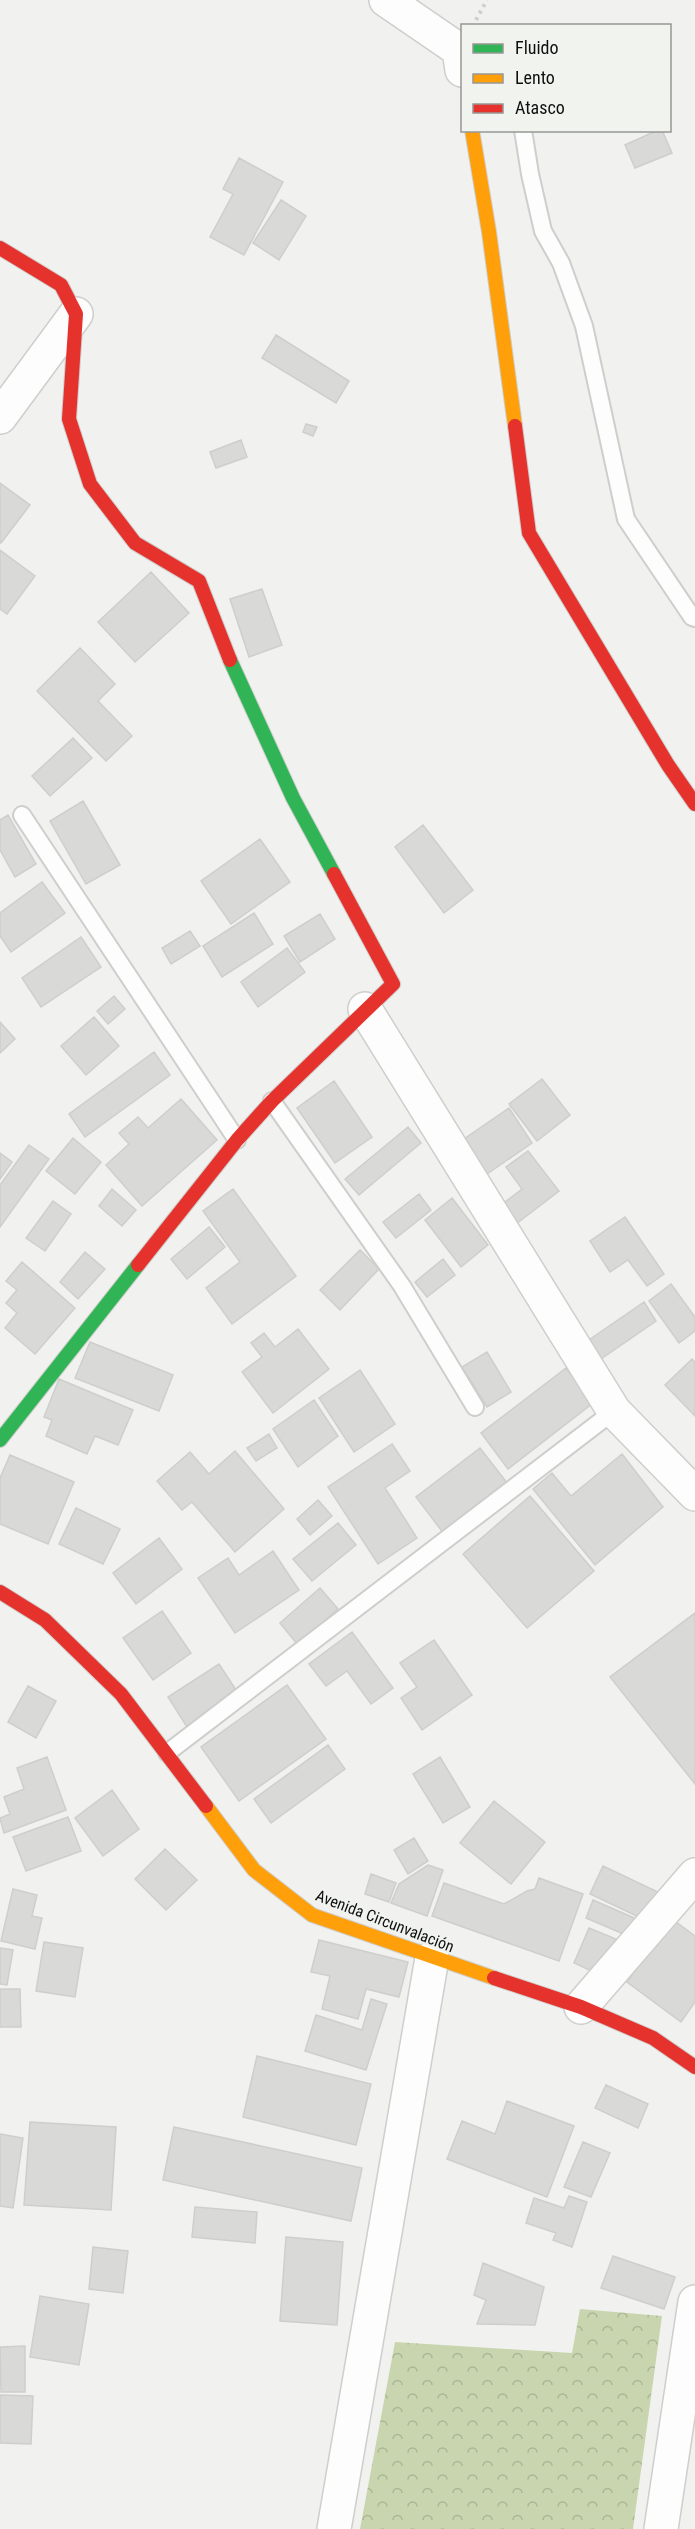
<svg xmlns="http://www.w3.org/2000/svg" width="695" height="2529" font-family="'Roboto Condensed',sans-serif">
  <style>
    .forest { fill: url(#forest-crowns) }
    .building { fill: #d9dad8; stroke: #cececc; stroke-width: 1.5 }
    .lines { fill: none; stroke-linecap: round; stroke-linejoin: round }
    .lane-casing { stroke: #cececc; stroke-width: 20 }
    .street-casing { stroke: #cececc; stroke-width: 36 }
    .fast-casing { stroke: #cececc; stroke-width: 16 }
    .slow-casing { stroke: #cececc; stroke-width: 16 }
    .jam-casing { stroke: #cececc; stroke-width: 16 }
    .path { stroke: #cfcfce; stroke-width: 4; stroke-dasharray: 3 4.5; stroke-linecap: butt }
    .lane { stroke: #fdfdfd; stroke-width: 16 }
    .street { stroke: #fdfdfd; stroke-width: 33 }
    .fast { stroke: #30b455; stroke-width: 14 }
    .slow { stroke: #ff9f0a; stroke-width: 14 }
    .jam { stroke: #e5322d; stroke-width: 14 }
    .labels { text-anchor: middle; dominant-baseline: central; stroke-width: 4.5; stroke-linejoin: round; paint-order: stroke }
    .street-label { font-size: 16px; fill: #0f100e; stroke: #f1f3ee }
  </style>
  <defs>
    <pattern id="forest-crowns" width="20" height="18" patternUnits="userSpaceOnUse" patternTransform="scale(1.5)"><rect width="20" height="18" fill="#c8d5ae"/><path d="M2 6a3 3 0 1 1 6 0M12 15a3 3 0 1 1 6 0" fill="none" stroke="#abb694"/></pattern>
  </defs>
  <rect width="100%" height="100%" fill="#f1f2ef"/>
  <path class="forest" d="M580 2309 662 2316 633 2529H360L395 2342 572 2353Z"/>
  <path class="building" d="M658 130H662L672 153 635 168 625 145Z
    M239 158 283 182 244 255 210 237 233 194 223 189Z
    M281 200 306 216 279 260 253 243Z
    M276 335 349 381 336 403 262 358Z
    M306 424 317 427 313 436 303 432Z
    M241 440 247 457 216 468 210 452Z
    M0 483 30 505 1 543H0Z
    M0 550 35 576 7 614 0 609Z
    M151 572 189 613 135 662 98 622Z
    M262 589 282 645 249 657 230 599Z
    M80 648 115 684 98 701 132 736 106 761 37 691Z
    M73 738 92 758 50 796 32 776Z
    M83 801 120 865 86 884 50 821Z
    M8 815 36 864 15 877 0 850V820Z
    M423 825 473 890 444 913 395 847Z
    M260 839 290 882 231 924 201 881Z
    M42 882 65 913 11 952 0 936V913Z
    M254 913 273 944 222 977 203 946Z
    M320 914 335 939 300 962 284 936Z
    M190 931 200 946 171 964 162 948Z
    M81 937 101 967 41 1007 22 978Z
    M287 948 305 972 258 1007 241 982Z
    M114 996 125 1009 108 1024 97 1011Z
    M94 1017 119 1046 86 1075 61 1046Z
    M0 1022 15 1039 0 1053Z
    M154 1052 170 1075 85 1137 69 1114Z
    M542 1079 570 1115 537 1141 509 1104Z
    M334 1081 372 1137 335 1163 297 1108Z
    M181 1099 217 1140 142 1206 106 1165 129 1144 119 1133 138 1117 148 1128Z
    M509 1108 532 1143 487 1174 464 1139Z
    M408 1127 421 1143 359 1195 345 1179Z
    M73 1138 101 1162 75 1194 46 1171Z
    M29 1145 49 1159 0 1227V1185Z
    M528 1151 559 1191 516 1224 501 1205 522 1189 506 1167Z
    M0 1153 12 1162 0 1179Z
    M112 1189 136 1210 122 1226 99 1206Z
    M233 1189 296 1276 232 1324 206 1288 240 1262 203 1211Z
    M419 1194 431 1210 396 1238 383 1222Z
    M452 1198 488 1245 461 1267 425 1220Z
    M53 1201 71 1214 45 1251 26 1238Z
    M625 1217 664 1274 647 1286 628 1260 610 1272 590 1241Z
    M209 1227 225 1247 187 1279 171 1259Z
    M360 1250 379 1269 340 1310 320 1290Z
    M85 1252 105 1269 78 1299 60 1282Z
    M443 1259 455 1275 427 1297 415 1282Z
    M22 1262 75 1308 35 1354 5 1328 17 1313 6 1303 17 1290 6 1281Z
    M671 1284 695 1317V1331L679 1343 649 1301Z
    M644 1302 656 1321 601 1359 589 1340Z
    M298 1329 329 1369 273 1413 242 1372 262 1357 251 1343 264 1333 275 1347Z
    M90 1342 173 1375 159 1411 75 1378Z
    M487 1352 511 1392 487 1407 462 1367Z
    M692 1359 695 1362V1416L665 1385Z
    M566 1368 593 1403 508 1469 481 1433Z
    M360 1370 395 1424 354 1452 319 1398Z
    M59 1379 133 1410 118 1445 95 1436 87 1454 46 1436 52 1420 44 1417Z
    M314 1400 338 1436 298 1467 273 1429Z
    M269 1434 277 1448 256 1461 247 1448Z
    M392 1444 410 1471 385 1488 417 1538 378 1564 328 1487Z
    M480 1448 508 1484 444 1534 416 1497Z
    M235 1451 284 1509 235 1552 192 1502 182 1510 157 1481 190 1452 209 1474Z
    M622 1454 663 1507 595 1565 533 1489 552 1473 571 1496Z
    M10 1455 74 1482 48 1544 0 1524V1478Z
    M530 1496 594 1571 527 1628 463 1554Z
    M318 1500 332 1516 310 1535 297 1519Z
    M76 1508 120 1529 103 1564 59 1544Z
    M338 1523 356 1545 312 1581 293 1559Z
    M159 1538 182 1569 136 1604 113 1573Z
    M273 1551 299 1590 235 1633 198 1578 228 1558 239 1575Z
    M320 1588 338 1609 297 1644 280 1623Z
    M162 1611 191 1653 153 1680 123 1638Z
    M695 1613V1784L610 1677Z
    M352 1632 393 1688 371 1704 347 1671 326 1686 309 1664Z
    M434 1640 472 1695 422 1730 401 1698 417 1687 400 1663Z
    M219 1664 238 1693 187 1727 168 1697Z
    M287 1685 326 1739 239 1801 201 1747Z
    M28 1686 56 1701 36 1738 8 1722Z
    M328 1745 345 1769 271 1823 254 1799Z
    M47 1757 66 1810 4 1833 0 1818 10 1814 4 1797 24 1789 17 1768Z
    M440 1757 470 1807 443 1823 413 1774Z
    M112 1790 139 1829 103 1856 75 1818Z
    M494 1801 545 1842 511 1884 460 1843Z
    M68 1817 81 1851 26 1871 13 1837Z
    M414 1838 428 1861 408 1874 394 1850Z
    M165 1849 197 1880 166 1910 135 1879Z
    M428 1865 443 1870 427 1916 391 1903 399 1884Z
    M603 1866 658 1892 645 1920 590 1894Z
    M371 1874 396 1883 389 1902 365 1894Z
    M539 1878 583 1894 559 1961 432 1916 444 1883 504 1904 527 1891 535 1889Z
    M13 1889 37 1895 32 1916 42 1918 35 1949 1 1941Z
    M593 1900 641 1921 633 1938 586 1918Z
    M672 1919 695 1936V2002L681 2022 627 1982Z
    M589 1928 618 1940 602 1976 574 1963Z
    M319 1940 408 1962 399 1997 366 1989 358 2019 322 2009 330 1976 311 1972Z
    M44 1942 83 1948 75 1997 36 1991Z
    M0 1948 13 1950 7 1985 0 1984Z
    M0 1989H20L21 2027H0Z
    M371 1999 387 2004 366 2070 305 2051 316 2015 362 2030Z
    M257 2056 371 2084 356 2145 243 2117Z
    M606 2085 648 2104 638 2128 595 2108Z
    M507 2101 574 2126 547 2197 447 2159 462 2121 495 2134Z
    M30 2122 116 2127 111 2210 24 2205Z
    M174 2127 362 2168 351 2221 163 2180Z
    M0 2134 23 2138 13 2208 0 2206Z
    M583 2142 610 2153 591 2197 564 2187Z
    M569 2196 587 2202 572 2247 553 2240 556 2233 526 2223 534 2198 564 2208Z
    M195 2207 257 2212 255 2243 192 2237Z
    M286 2237 343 2242 337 2325 280 2321Z
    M93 2247 128 2251 123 2293 89 2289Z
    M613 2256 675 2277 664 2309 601 2288Z
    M483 2263 544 2287 535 2325 477 2324 486 2300 474 2295Z
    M40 2296 89 2304 79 2365 30 2357Z
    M25 2346V2392H1L0 2347Z
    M0 2395 33 2396 31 2444 0 2443Z"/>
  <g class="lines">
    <g class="lane-casing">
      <path id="lane" d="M523 130 530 174 543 231 561 263 584 326 626 519 692 617 695 618
        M22 815 237 1140
        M272 1101 402 1286 475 1407
        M167 1753 614 1411"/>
    </g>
    <g class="street-casing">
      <path id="street" d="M386 0 459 50 462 70
        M0 417 76 314
        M365 1009 614 1411 695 1494
        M581 2007 695 1875
        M334 2529 432 1958
        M661 2529 695 2302"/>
    </g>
    <g class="fast-casing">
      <path id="fast" d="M230 660 293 798 334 874
        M0 1440 138 1265"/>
    </g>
    <g class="slow-casing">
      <path id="slow" d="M472 130 489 232 515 426
        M206 1806 254 1870 312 1915 494 1978"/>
    </g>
    <g class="jam-casing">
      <path id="jam" d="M0 248 61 285 76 314 69 419 90 484 135 543 199 581 230 660
        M515 426 529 533 668 765 695 804
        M138 1265 237 1140 272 1101 393 984 334 874
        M0 1592 45 1620 121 1694 206 1806
        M494 1978 581 2007 653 2038 695 2067"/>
    </g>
    <path class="path" d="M476 20 487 0"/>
    <use href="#lane" class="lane"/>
    <use href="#street" class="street"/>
    <use href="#fast" class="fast"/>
    <use href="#slow" class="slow"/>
    <use href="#jam" class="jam"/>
  </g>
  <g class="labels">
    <g class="street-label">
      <text transform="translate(385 1921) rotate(21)">Avenida Circunvalación</text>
    </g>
  </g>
  <rect x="461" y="24" width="210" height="108" fill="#f1f3ee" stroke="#979894" stroke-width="1.5"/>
  <rect x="473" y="44" width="30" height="9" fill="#30b455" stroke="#979894" stroke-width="1.5"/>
  <text x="515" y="54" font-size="18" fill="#0f100e">Fluido</text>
  <rect x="473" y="74" width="30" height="9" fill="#ff9f0a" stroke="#979894" stroke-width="1.5"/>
  <text x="515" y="84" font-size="18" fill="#0f100e">Lento</text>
  <rect x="473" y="104" width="30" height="9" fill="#e5322d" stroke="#979894" stroke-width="1.5"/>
  <text x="515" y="114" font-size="18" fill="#0f100e">Atasco</text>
</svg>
